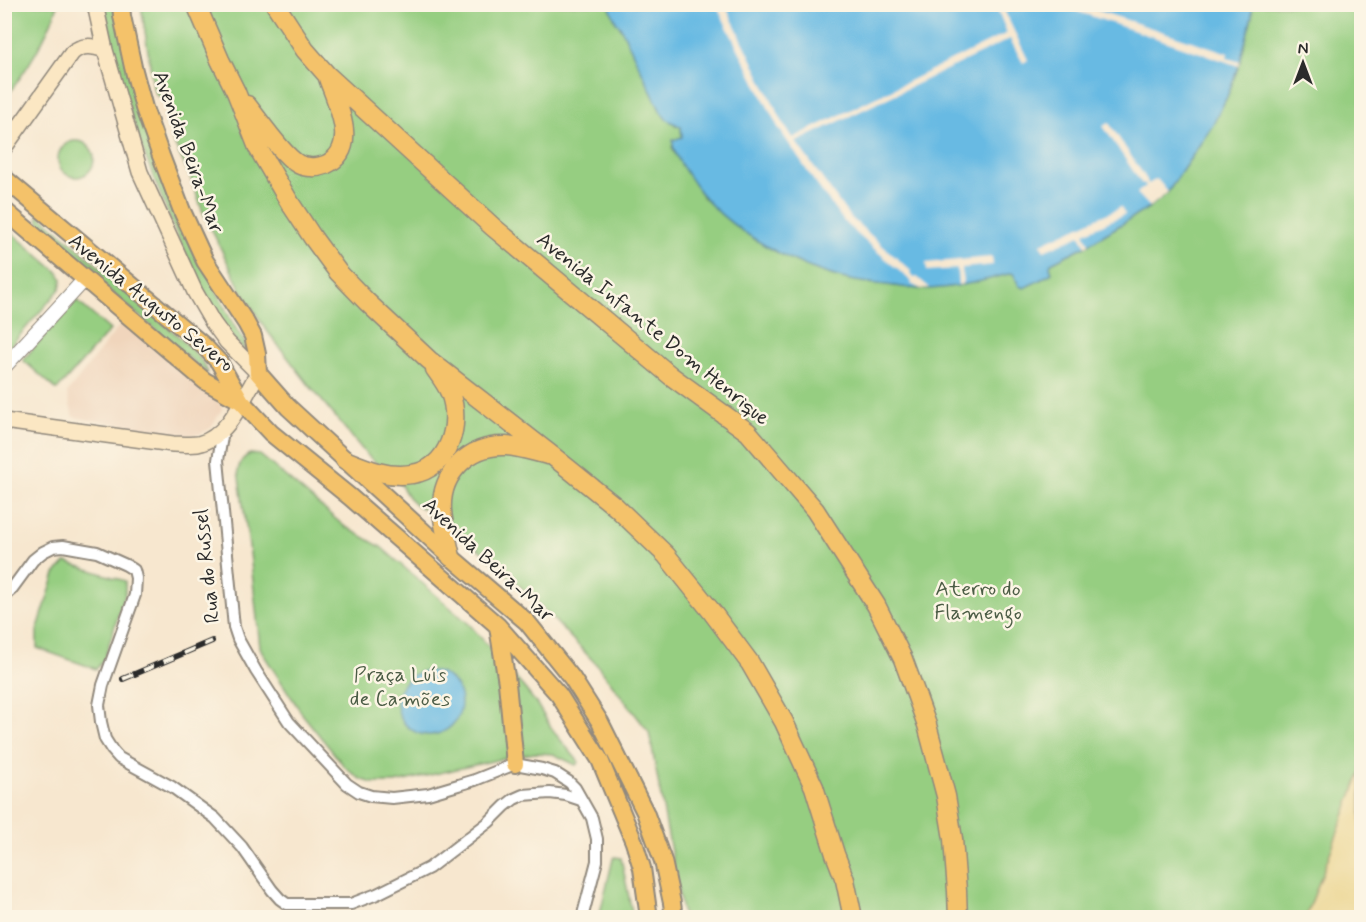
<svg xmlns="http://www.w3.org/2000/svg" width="1366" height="922" font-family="Mynerve,sans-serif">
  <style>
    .built { fill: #f0d5bc }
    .green { fill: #96ce81; stroke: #607c56; stroke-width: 1.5 }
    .sand { fill: #eeda9e; stroke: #8c8264; stroke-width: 1.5 }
    .water { fill: #67bae3; stroke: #497287; stroke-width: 1.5 }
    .pier { fill: #f7e7cf }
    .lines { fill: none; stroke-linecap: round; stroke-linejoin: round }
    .minor-casing { stroke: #91897d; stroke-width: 14 }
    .tertiary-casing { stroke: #91897d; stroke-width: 16 }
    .secondary-casing { stroke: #91897d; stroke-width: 18 }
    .primary-casing { stroke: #91897d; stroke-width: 20 }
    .trunk-casing { stroke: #91897d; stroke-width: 21 }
    .minor { stroke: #fff; stroke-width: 10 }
    .tertiary { stroke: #fff; stroke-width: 14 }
    .secondary { stroke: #fbe7c3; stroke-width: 15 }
    .primary { stroke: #f4c26a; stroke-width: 16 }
    .trunk { stroke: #f4c26a; stroke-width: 18 }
    .rail-casing { stroke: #2b2b2b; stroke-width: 6 }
    .rail { stroke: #fcf5e5; stroke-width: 4; stroke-dasharray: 11; stroke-linecap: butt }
    .labels { text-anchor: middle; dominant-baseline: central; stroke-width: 5; stroke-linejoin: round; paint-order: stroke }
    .street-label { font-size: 21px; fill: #2b2b2b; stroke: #fcf5e5 }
    .park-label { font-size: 21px; fill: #4b5c45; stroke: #fcf5e5 }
  </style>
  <rect width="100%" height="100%" fill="#fcf5e5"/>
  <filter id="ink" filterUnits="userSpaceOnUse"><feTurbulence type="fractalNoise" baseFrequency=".0167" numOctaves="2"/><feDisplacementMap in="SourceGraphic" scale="12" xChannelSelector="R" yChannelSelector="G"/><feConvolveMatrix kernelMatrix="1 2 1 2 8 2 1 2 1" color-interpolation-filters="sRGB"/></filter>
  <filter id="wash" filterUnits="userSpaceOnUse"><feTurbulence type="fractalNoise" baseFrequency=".008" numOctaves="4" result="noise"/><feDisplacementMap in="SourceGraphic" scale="24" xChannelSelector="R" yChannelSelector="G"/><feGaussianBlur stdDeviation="1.35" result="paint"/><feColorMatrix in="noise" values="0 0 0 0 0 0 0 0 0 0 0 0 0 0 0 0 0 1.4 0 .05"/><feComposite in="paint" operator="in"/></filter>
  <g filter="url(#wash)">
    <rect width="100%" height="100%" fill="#f7e7cf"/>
    <path class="built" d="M123 321 220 403 222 409 211 428 200 434 188 436 73 417 67 393Z"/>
    <path class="green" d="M5 4 58 5C46 40 27 69 5 99Z
      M104 5H117L199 256 233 324 245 343 244 351 226 329 204 293 172 224 142 148 130 111 120 77Z
      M141 5H609L616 22 620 26 675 125 681 127 682 137 672 147 675 153 703 197 723 215 756 240 787 256 820 271 850 280 921 289 970 283 1012 273 1014 274 1019 286 1024 287 1040 280 1052 273 1050 266 1051 263 1089 244 1150 207 1168 192 1212 126 1227 97 1240 62 1252 16V5H1361V917H683L649 732 597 665 532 597 435 510 422 508 415 504 408 497 401 485 366 454 309 385 265 328 242 292 202 210 190 176 173 141 170 125 169 107 166 98 158 96 154 91Z
      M58 159a18 18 0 1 1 36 0a18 18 0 1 1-36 0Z
      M40 215 177 335C188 346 204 359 208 373H207L42 234 38 217Z
      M5 227 59 273 62 279 60 289 5 352Z
      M76 300 110 330 57 390 23 360Z
      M250 454 260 455 344 526 381 547 470 625 525 689 536 703 554 732 579 762 576 765 553 754 535 753 510 757 395 783H373L360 779 344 766 303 715 263 654 260 647 250 553 238 471C240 462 242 458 250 454Z
      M66 562 125 581V594L104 660 96 669 37 648V631L55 574Z
      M615 857 621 858 633 917H599L613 859Z"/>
    <path class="sand" d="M1361 771V917H1306Z"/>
    <path class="water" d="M609 5H1252V16L1240 62 1227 97 1212 126 1168 192 1150 207 1089 244 1051 263 1050 266 1052 273 1040 280 1024 288 1019 286 1014 275 1012 273C983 281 952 289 922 289 913 289 904 287 895 286 880 284 864 283 850 280 797 268 725 230 694 184 687 173 671 153 673 140L682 137 681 127 666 119 661 112 620 26 616 22Z
      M397 703a32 32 0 1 1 64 0a32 32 0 1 1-64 0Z"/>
    <path class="pier" d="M716 5H725L784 125 793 138 1007 33 997 8 1002 6 1028 60 1023 63 1010 39 796 142 849 216 911 271 910 273 915 278 917 277 930 288 921 289 911 284 912 282 846 224 812 178 778 127Z
      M1058 5H1081L1228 53 1227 58 1240 62 1239 66Z
      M1109 123 1147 180 1148 184 1157 179 1168 192 1150 207 1137 193 1146 186 1144 183 1142 184 1103 126Z
      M1121 207 1125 214 1084 233 1089 244 1086 246 1080 235 1044 251 1041 244Z
      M992 257 993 265 962 268 963 284 958 285 957 269 927 271 926 263Z"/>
  </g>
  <g filter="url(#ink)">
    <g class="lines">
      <g class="minor-casing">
        <path id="minor" d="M223 431 218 460 234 627 238 639 256 671 289 722 347 784 359 792 371 796 392 798 428 794 475 780 515 764 542 769 555 773 569 782 575 788 592 818 597 839V861L582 918
          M4 596 11 590 33 560 43 552 53 547 63 546 97 552 126 565 134 570 136 578 135 595 103 685 99 705 101 722 105 739 112 750 119 758 172 787 215 818 242 847 272 890 280 899 287 904H351L377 894 429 868 489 822 505 806 514 799 523 795 550 793 566 795 581 800"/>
      </g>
      <g class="tertiary-casing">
        <path id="tertiary" d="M4 367 85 279"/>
      </g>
      <g class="secondary-casing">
        <path id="secondary" d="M4 148 72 53C82 44 93 46 105 50
          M4 421 173 444C181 444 189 445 198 444 228 438 244 397 258 373L227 342 213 323 195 292 140 172 105 50 95 4"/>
      </g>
      <g class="primary-casing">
        <path id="primary" d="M121 4 122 16 133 67 144 108 161 156 182 211 205 261 246 323 253 336 257 354 258 373 288 407 451 557 527 622 572 678 600 722 645 812 663 861 672 903 674 918
          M4 178 204 346 219 362 241 401 271 433 350 497 498 626 559 695 600 760 634 842 642 868 649 918
          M4 210 205 381 239 400
          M498 627 507 683 515 764"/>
      </g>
      <g class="trunk-casing">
        <path id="trunk" d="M196 4 220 60 236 92 258 148 290 203 313 238 338 272 367 302 429 360 554 457 616 507 666 555 712 612 750 663 784 722 814 787 835 854 845 880 853 918
          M275 4 305 50 327 75 493 227 671 376 748 432 815 510 876 605 903 659 917 697 927 725 946 796 953 839 957 891 958 918
          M247 105C259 120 283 156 298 164 306 168 317 168 325 165 361 149 337 104 328 78
          M345 460C367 469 388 478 412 474 449 469 462 424 450 393 446 384 440 376 435 369
          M451 557C448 542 443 525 442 510 440 474 469 444 506 446 520 447 535 452 548 455"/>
      </g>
      <use href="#minor" class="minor"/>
      <use href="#tertiary" class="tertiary"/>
      <use href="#secondary" class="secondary"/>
      <use href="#primary" class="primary"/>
      <use href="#trunk" class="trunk"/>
      <g class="rail-casing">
        <path id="rail" d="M123 679 212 641"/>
      </g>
      <use href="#rail" class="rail"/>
    </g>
  </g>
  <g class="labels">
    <g class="street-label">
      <text transform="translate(188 152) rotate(70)">Avenida Beira-Mar</text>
      <text transform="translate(151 303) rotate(39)">Avenida Augusto Severo</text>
      <text transform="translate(653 329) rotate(39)">Avenida Infante Dom Henrique</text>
      <text transform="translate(488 560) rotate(43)">Avenida Beira-Mar</text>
      <text transform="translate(207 566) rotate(-96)">Rua do Russel</text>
    </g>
    <g class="park-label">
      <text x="978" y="589">Aterro do<tspan x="978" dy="24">Flamengo</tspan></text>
      <text x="400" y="675">Praça Luís<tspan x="400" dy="24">de Camões</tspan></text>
    </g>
  </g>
  <rect width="1366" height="922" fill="none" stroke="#fcf5e5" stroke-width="24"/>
  <g transform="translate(1303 63)" stroke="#fcf5e5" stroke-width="4.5" paint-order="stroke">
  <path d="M0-4.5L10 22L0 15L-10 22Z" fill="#2b2b2b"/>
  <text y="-9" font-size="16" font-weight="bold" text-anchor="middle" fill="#2b2b2b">N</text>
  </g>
</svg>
